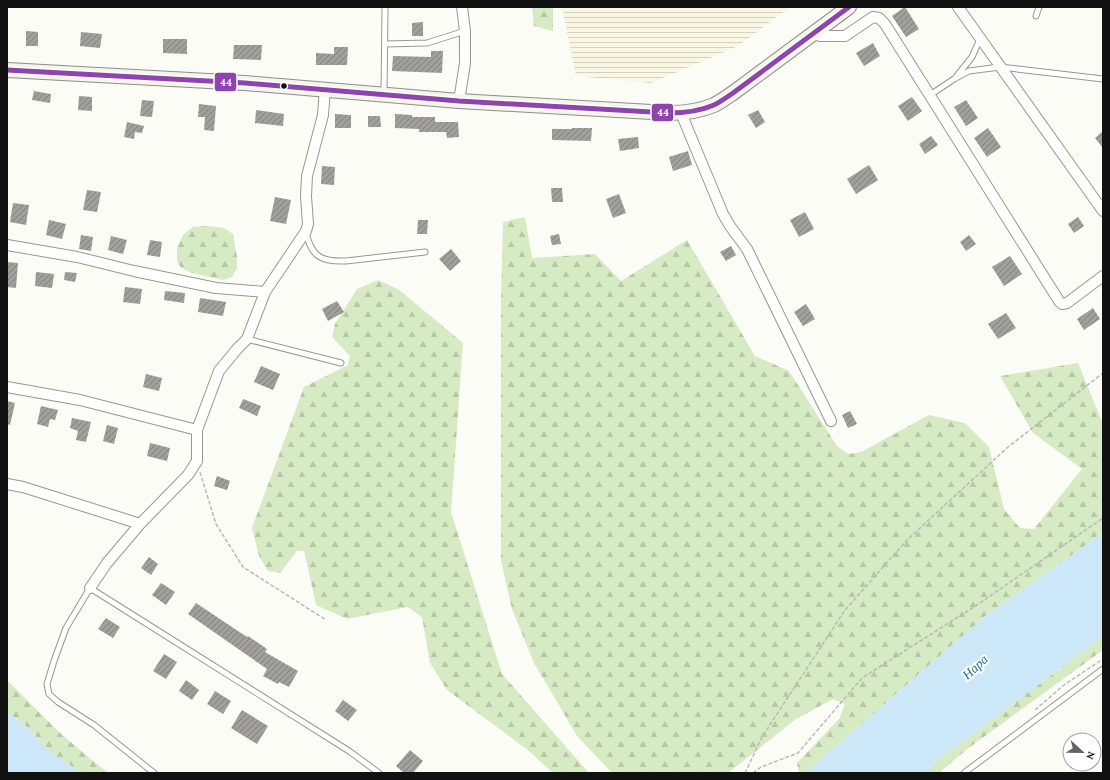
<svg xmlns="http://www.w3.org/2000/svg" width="1110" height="780" font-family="'Crimson Pro',serif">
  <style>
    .farmland { fill: url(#farmland-rules) }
    .forest { fill: url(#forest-firs) }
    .water { fill: #cce7f7 }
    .building { fill: url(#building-hatch) }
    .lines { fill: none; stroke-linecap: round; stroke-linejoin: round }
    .service-casing { stroke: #979795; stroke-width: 7 }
    .minor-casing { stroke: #979795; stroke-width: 12 }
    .secondary-casing { stroke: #8d8d8b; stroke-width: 16 }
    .path { stroke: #b9b9b8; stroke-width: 1.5; stroke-dasharray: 4 2; stroke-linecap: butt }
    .service { stroke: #fffffe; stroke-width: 5 }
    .minor { stroke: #fffffe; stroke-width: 10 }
    .secondary { stroke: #f6f5eb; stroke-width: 14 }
    .bus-1-casing { stroke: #fff; stroke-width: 8 }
    .bus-1 { stroke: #8e44ad; stroke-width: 5 }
    .bus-dot { fill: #111; stroke: #fff; stroke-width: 1.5 }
    .labels { text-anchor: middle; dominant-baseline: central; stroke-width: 4; stroke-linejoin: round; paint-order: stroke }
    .water-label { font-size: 13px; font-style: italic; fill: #1765a5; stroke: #fff }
    .line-badge { stroke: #fff; stroke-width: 1.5 }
    .badge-label { font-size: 11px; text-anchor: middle; font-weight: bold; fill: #fff }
  </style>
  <defs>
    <pattern id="farmland-rules" width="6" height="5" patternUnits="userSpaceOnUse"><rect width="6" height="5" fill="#f9f7e3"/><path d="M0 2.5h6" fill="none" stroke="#d4d3c2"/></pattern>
    <pattern id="forest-firs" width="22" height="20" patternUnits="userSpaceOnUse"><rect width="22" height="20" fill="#d6eac4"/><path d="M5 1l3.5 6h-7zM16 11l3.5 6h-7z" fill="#b7c8a7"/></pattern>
    <pattern id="building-hatch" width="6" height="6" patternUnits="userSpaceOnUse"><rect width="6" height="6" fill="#a09f9c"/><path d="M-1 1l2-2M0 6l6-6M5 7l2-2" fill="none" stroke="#81807e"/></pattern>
  </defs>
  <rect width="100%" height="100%" fill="#fcfcf7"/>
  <path class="farmland" d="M562 7H790L738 46 651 83 576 76Z"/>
  <path class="forest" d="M532 7H553V31L534 26Z
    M525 217 532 258 595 254 621 281 687 240 755 356 789 371 837 446 848 454 861 452 929 415 965 423 989 447 1004 509 1020 528 1034 529 1082 469 1033 433 1000 376 1078 363 1103 424V533L988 614 805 773H799L797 763 839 719 845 704 833 699 796 719 728 773H612L577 736 534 663 512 609 501 561V301L503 222Z
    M208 226 224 228 233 234 237 257V268L232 277 223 280 192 273 181 268 177 261V248L183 235 193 227Z
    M378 280 398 289 463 343 451 512 502 674 589 773H553L529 751 447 690 430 663 422 617 408 607 347 619 316 605 304 551H297L280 573 268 571 259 556 252 528 304 387 348 365 350 356 332 337 335 324 357 289Z
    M1103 636V650L966 750 939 773H928L935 762Z
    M7 680 61 734 108 773H82L54 755 23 723 7 713Z"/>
  <path class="water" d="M1103 533V636L935 762 928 773H805L988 614Z
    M7 713 23 723 54 755 82 773H7Z"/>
  <path class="building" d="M905 7 919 29 906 37 892 16Z
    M423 22V36H412V23Z
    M26 31 38 32V46H26Z
    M81 32 102 34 100 48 80 46Z
    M163 39H187V54L163 53Z
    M873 43 880 56 864 66 856 53Z
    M234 45H262L261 60 233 59Z
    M334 47H348L347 65H316V53L334 54Z
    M431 51H443L442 73 392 71 393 56 431 57Z
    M34 91 51 94 50 103 32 100Z
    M79 96 92 97V111L78 110Z
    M912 97 922 111 908 121 898 106Z
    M142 100 154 101 152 117 140 116Z
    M966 100 978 118 966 126 954 107Z
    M199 104 216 106 214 131 204 130 205 117H198Z
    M256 110 284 114 283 126 255 123Z
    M758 110 765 122 756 128 748 115Z
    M335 114 351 115V128H335Z
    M395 114 412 115V117H435V122H458L459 137 447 138 446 132H419V129L395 128Z
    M368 116H380L381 127H368Z
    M127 122 144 126 142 133 135 132 134 139 124 137Z
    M572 128H592L591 141 552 140V129H572Z
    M988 128 1001 147 987 157 974 138Z
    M1103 131V148L1095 138Z
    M931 136 938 145 925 154 919 144Z
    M638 137 639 148 620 151 618 139Z
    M688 151 692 165 673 171 669 157Z
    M869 165 878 180 856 194 847 179Z
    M322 166 335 167 334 185 321 184Z
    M551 188H562L563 202H552Z
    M87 190 101 192 97 212 83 210Z
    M619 194 626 213 613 218 606 199Z
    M275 197 291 200 286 224 270 221Z
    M13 203 29 205 26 225 10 222Z
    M805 212 814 229 799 237 790 220Z
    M1078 217 1084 226 1074 233 1068 224Z
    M49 220 66 224 62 239 46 235Z
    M418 220H428L427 234H417Z
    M559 234 561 244 552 245 550 236Z
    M81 235 93 237 91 251 79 249Z
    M969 235 976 244 966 251 960 242Z
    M111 236 127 240 123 254 108 250Z
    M150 240 162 242 160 257 147 255Z
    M731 246 736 255 726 261 720 252Z
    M451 249 461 261 450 271 439 259Z
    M1010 256 1022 274 1004 286 992 267Z
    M7 262 18 263 16 288 7 287Z
    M36 272 54 274 52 288 35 286Z
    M65 272 77 273 75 282 64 280Z
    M125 287 142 289 140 304 123 302Z
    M165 291 185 293 184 303 164 300Z
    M200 298 226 302 223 316 198 312Z
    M337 301 344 312 328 321 322 309Z
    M806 304 815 319 803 326 794 312Z
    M1093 308 1100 319 1084 330 1077 319Z
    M1006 313 1016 328 998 339 988 324Z
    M261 366 280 374 273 390 254 382Z
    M146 374 162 378 159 391 143 387Z
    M243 399 261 406 257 416 239 408Z
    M7 401 15 403 10 425 7 424Z
    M41 406 58 410 55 420 50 419 48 427 37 424Z
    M850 411 857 424 848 428 842 415Z
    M72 418 91 422 86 442 76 440 78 431 70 428Z
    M107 425 118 428 114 444 103 441Z
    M150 443 170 448 167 461 147 456Z
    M217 476 230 481 227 490 214 486Z
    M149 557 158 564 151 575 141 568Z
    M161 583 175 592 166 605 152 595Z
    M196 603 247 637 248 636 267 649 265 652 298 671 289 687 279 682 278 684 263 676 267 669 188 614Z
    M106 618 120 627 113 638 98 629Z
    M164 654 177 662 166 679 153 671Z
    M186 680 199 690 192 700 179 691Z
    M215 691 231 701 223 714 207 704Z
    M343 700 357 710 348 721 335 711Z
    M242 710 268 726 257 744 231 728Z
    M410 750 423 761 413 773H404L396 766Z"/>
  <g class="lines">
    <g class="service-casing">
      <path id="service" d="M1036 16 1039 7
        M385 44 427 43 465 31
        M956 77 972 57 980 39
        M384 93 385 8
        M930 95 954 79 969 71 1000 67 1103 79
        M306 232C311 257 322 262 346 261L425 252
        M247 339 341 363
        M154 773 94 725 58 702 49 694 47 684 54 661 66 628 90 588 349 751 379 773
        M964 773 1103 669"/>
    </g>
    <g class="minor-casing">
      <path id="minor" d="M958 7 1103 211
        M813 34 820 36H845L873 17 879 18 885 24 1059 301 1062 304 1067 303 1103 276
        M459 101 465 63V31L462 7
        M681 113 723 214 730 226 747 249 831 421
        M7 245 77 257 134 271 216 288 265 292
        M7 387 80 400 197 430
        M7 484 23 487 115 516 140 524
        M90 588 107 563 140 524 188 475 197 461V430L219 371 237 349 247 339 265 292 306 231 308 224 306 196 307 176 323 115 325 89"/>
    </g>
    <g class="secondary-casing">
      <path id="secondary" d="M7 70 245 83 459 101 669 113C684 113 700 111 714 105 720 102 727 97 733 93L849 7"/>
    </g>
    <path class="path" d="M200 472 216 524 243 567 326 620
      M1035 710 1064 685 1103 659
      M745 773 762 737 845 610 907 540 1008 447 1103 373
      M753 773 761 767 798 753 862 678 977 605 1103 518"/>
    <use href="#service" class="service"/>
    <use href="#minor" class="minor"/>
    <use href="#secondary" class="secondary"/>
    <g class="bus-1-casing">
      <path id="bus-1" d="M7 70 245 83 459 101 669 113C684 113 700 111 714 105 720 102 727 97 733 93L849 7"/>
    </g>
    <use href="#bus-1" class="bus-1"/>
  </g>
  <circle class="bus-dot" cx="284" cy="86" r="3.5"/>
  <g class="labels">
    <g class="water-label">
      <text transform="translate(975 667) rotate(-43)">Нара</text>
    </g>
  </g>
  <g class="line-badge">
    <rect x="214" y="72" width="23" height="20" rx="4" fill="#8e44ad"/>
    <rect x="651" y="103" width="23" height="19" rx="4" fill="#8e44ad"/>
  </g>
  <g class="badge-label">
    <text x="226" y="86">44</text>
    <text x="663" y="116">44</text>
  </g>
  <rect width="1110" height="780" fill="none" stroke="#111111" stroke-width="16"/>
  <g transform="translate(1082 752) rotate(112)"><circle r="19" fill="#ffffff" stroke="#a0a0a0"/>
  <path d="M0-3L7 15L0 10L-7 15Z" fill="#636362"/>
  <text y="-6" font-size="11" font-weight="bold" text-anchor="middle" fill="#111111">N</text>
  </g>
</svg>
